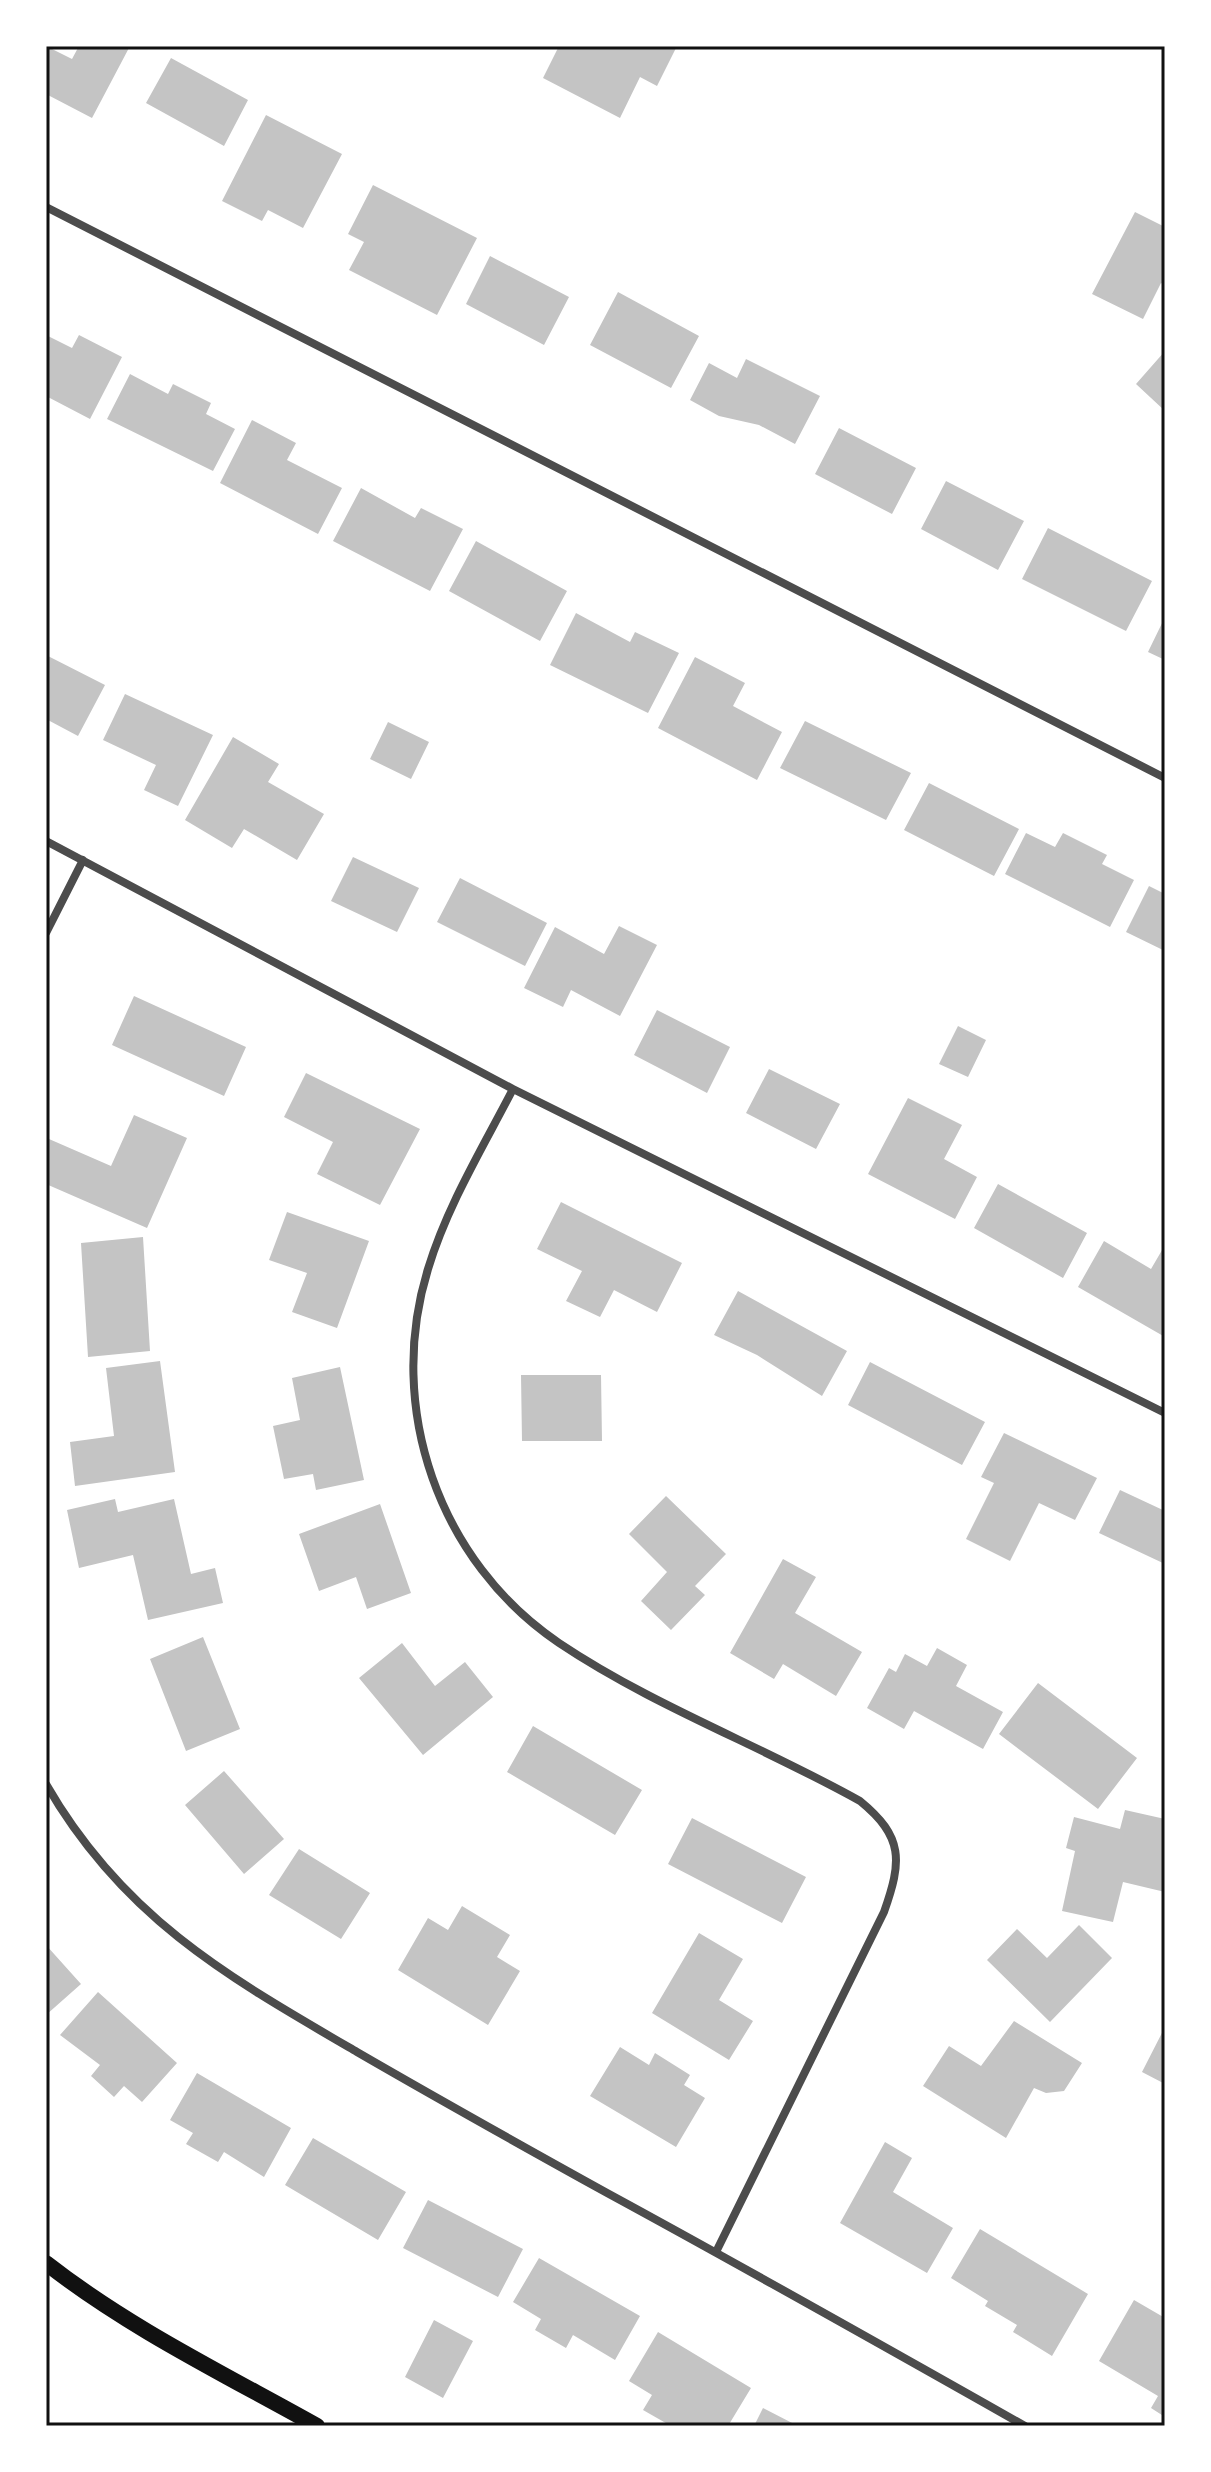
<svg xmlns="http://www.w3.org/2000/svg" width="1211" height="2472" font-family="'Fira Sans Condensed',sans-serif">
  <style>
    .building { fill: #c4c4c4 }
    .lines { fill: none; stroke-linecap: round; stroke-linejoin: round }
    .minor { stroke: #4c4c4c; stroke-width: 8 }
    .secondary { stroke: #111; stroke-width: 16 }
    .neatline { fill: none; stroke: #111; stroke-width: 3 }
  </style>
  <rect width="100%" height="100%" fill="#fff"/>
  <path class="building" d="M46 46 72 59 79 46H130L92 118 46 94Z
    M559 46H677L657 86 640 77 620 118 543 78Z
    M171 58 248 100 224 146 146 103Z
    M266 115 342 154 303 228 268 210 262 221 222 201Z
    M373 185 477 238 437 315 349 270 364 242 348 234Z
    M1135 212 1165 227V285L1161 283 1143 319 1092 294Z
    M490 256 569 297 544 345 466 304Z
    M618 292 699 336 671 388 590 345Z
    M46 335 72 348 79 335 122 357 90 419 46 396Z
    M1165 351V411L1136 384Z
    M746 359 820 396 795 444 759 425 719 416 690 400 709 363 737 378Z
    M130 374 168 394 173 384 211 403 206 414 235 429 213 471 107 419Z
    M252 420 296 443 287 460 342 488 318 534 220 483Z
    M839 428 916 468 892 514 815 474Z
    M946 481 1024 521 998 570 921 529Z
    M361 488 415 518 421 508 463 529 430 591 333 541Z
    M1048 528 1152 581 1126 631 1022 579Z
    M476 541 567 591 540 641 449 591Z
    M576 613 630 642 635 632 679 653 648 713 550 665Z
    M1165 617V660L1148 652Z
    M46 655 105 685 78 736 46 719Z
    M695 657 745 683 733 706 782 732 757 780 658 728Z
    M125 694 213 735 178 806 144 790 156 765 103 740Z
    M805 721 911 773 886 820 780 768Z
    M388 722 429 742 411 779 370 759Z
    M233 737 279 764 268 782 324 814 297 860 244 829 232 848 185 820Z
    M929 783 1019 829 994 876 904 830Z
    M1026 833 1055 847 1063 833 1107 855 1102 864 1134 880 1110 927 1005 874Z
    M353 857 419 888 397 932 331 901Z
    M460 878 547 923 525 966 437 922Z
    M1149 886 1165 894V951L1126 932Z
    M619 926 657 945 620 1016 571 990 563 1007 524 988 555 927 604 954Z
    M134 996 246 1047 224 1096 112 1045Z
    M657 1010 730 1047 707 1093 634 1055Z
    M958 1026 986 1040 968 1077 939 1064Z
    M769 1069 840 1104 816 1149 746 1113Z
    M306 1073 420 1129 380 1205 317 1174 333 1142 284 1117Z
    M908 1098 962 1125 944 1159 977 1177 955 1219 868 1174Z
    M134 1115 187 1138 147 1228 46 1184 49 1139 111 1166Z
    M998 1184 1087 1233 1063 1278 974 1228Z
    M561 1202 682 1263 657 1312 614 1290 600 1317 566 1301 582 1271 537 1249Z
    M287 1212 369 1241 337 1328 292 1312 307 1273 269 1260Z
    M143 1237 150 1351 88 1357 81 1243Z
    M1104 1241 1151 1269 1165 1245V1337L1078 1287Z
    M738 1291 847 1351 822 1396 757 1355 714 1335Z
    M160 1361 175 1472 75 1486 70 1442 114 1436 106 1368Z
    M870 1362 985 1422 962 1465 848 1405Z
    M340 1367 364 1480 316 1490 313 1474 284 1479 273 1426 300 1420 292 1378Z
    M521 1375H601L602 1441H522Z
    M1004 1433 1097 1478 1075 1520 1039 1503 1010 1561 966 1539 994 1483 981 1477Z
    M1120 1490 1165 1511V1564L1099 1533Z
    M666 1496 726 1554 695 1586 705 1595 671 1630 641 1601 667 1572 629 1534Z
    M115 1499 118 1512 174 1499 191 1574 215 1568 223 1603 148 1620 133 1555 79 1568 67 1510Z
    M380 1504 411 1593 367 1609 356 1577 319 1591 299 1534Z
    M783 1559 816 1577 795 1613 862 1652 836 1696 783 1664 774 1679 730 1653Z
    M203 1637 240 1729 186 1751 150 1659Z
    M402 1643 435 1686 465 1662 493 1697 423 1755 359 1678Z
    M937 1648 967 1665 956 1686 1003 1712 983 1749 914 1711 904 1729 867 1708 889 1668 896 1672 905 1654 927 1666Z
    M1038 1683 1137 1758 1098 1809 999 1734Z
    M533 1726 642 1790 615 1835 507 1772Z
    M224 1771 284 1839 244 1874 185 1805Z
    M1125 1810 1165 1819V1892L1123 1882 1113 1922 1062 1911 1075 1851 1066 1848 1074 1817 1120 1829Z
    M692 1818 806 1877 782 1923 668 1864Z
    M299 1849 370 1893 341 1939 269 1895Z
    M462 1906 510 1935 497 1957 520 1971 488 2025 398 1970 428 1918 448 1930Z
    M1079 1925 1112 1958 1050 2022 987 1960 1017 1929 1047 1958Z
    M699 1933 743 1959 719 2000 753 2021 729 2060 652 2013Z
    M46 1945 81 1984 46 2015Z
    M98 1992 177 2063 142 2102 124 2086 114 2097 91 2076 100 2065 60 2035Z
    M1014 2021 1082 2063 1064 2091 1046 2093 1034 2088 1006 2138 923 2086 949 2046 981 2066Z
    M1165 2027V2084L1142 2072Z
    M620 2047 649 2065 655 2053 690 2075 684 2085 705 2098 676 2147 590 2096Z
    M197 2073 291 2128 264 2177 224 2152 218 2162 186 2144 193 2133 170 2120Z
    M313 2138 406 2192 378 2240 285 2185Z
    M885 2142 912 2158 893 2192 953 2228 927 2273 840 2223Z
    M428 2200 523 2249 498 2297 403 2248Z
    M980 2229 1088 2294 1052 2356 1013 2332 1017 2325 985 2306 988 2301 951 2278Z
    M539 2258 640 2316 615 2360 573 2335 566 2348 535 2330 541 2319 513 2302Z
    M1134 2300 1165 2318V2417L1151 2408 1158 2396 1099 2361Z
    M434 2320 473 2341 443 2398 405 2377Z
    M658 2332 751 2388 728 2426H671L643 2410 652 2395 629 2381Z
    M763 2408 798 2426H754Z"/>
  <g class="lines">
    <path class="minor" d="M46 207 1165 778
      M46 841 513 1089 1165 1413
      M46 933 83 860
      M513 1089C483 1147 447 1206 428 1269 385 1408 439 1562 559 1643 653 1706 762 1746 860 1801 904 1837 902 1861 884 1912L716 2252
      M46 1784C123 1918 228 1977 357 2052 440 2100 524 2147 609 2194 749 2270 887 2348 1025 2426"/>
    <path class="secondary" d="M46 2263C129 2328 226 2375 317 2426"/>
  </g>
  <rect width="1211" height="2472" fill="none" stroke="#ffffff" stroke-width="96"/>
  <rect x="48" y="48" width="1115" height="2376" class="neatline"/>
</svg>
